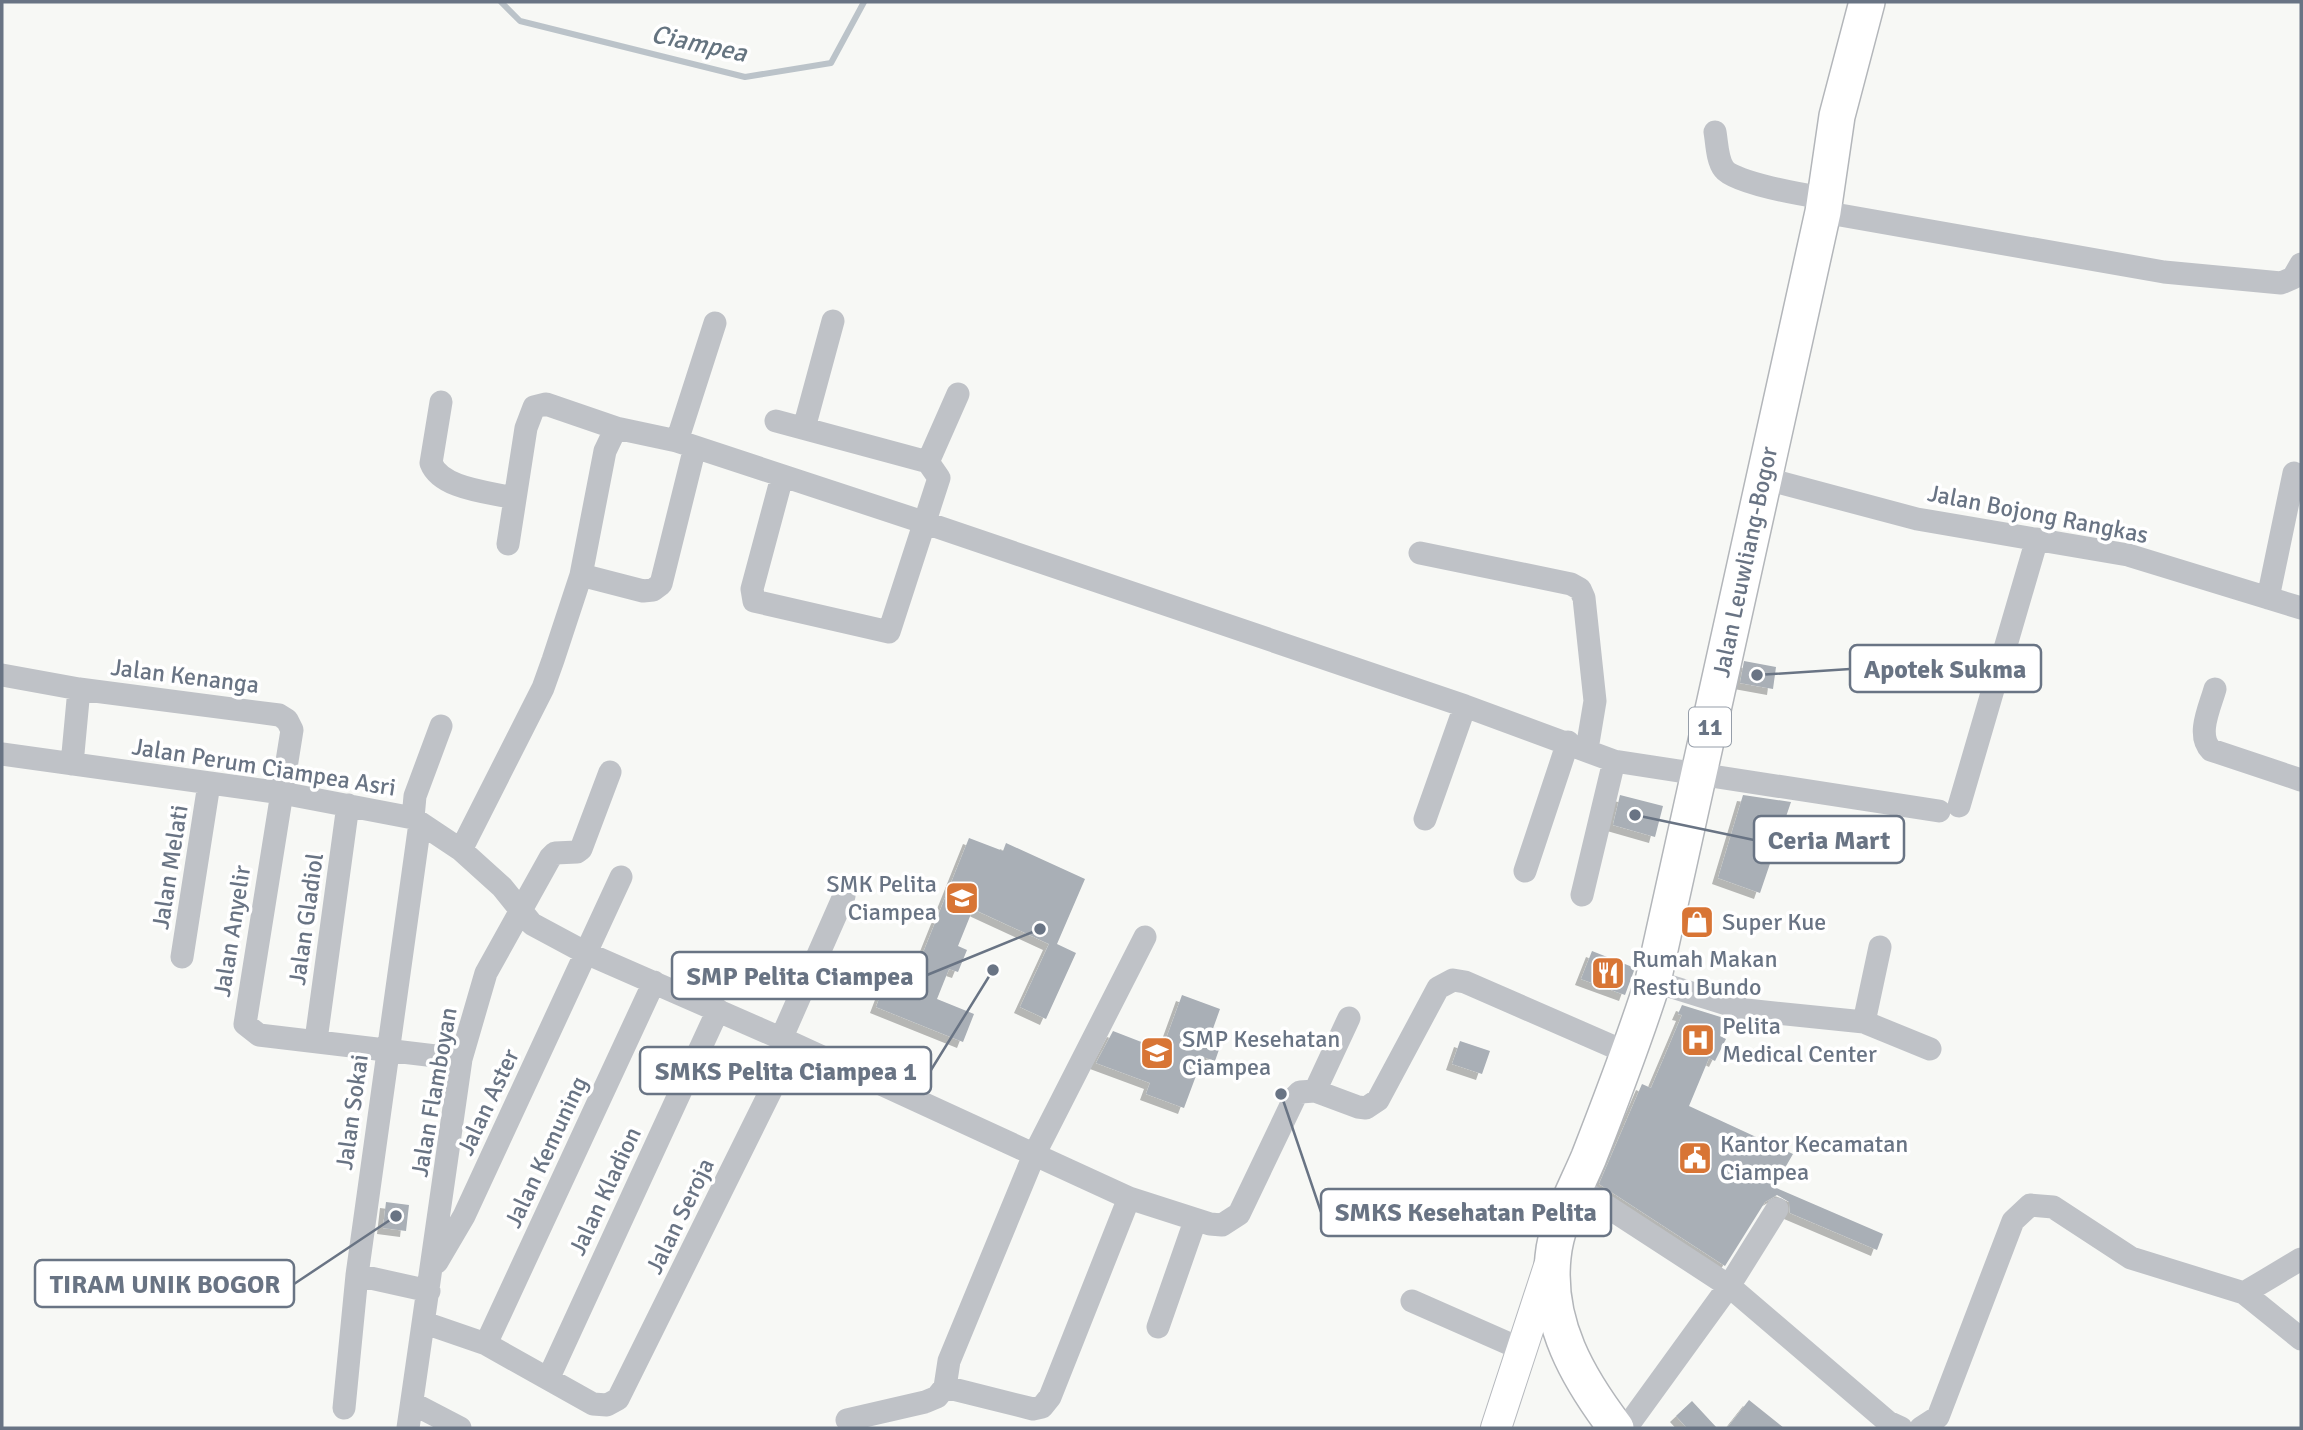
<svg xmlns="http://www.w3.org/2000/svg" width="2303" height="1430" font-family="Signika,sans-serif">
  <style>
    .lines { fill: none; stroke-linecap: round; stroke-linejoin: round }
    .stream { stroke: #bbc3c9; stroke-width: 6 }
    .building { fill: #a9afb6; filter: url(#shadow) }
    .major-casing { stroke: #b5b8bd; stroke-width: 32 }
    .highway-casing { stroke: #b3b6ba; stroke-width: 38 }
    .minor { stroke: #bfc2c7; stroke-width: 23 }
    .major { stroke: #fff; stroke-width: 30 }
    .highway { stroke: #fff; stroke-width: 35 }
    .labels { text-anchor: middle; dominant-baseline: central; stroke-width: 7; stroke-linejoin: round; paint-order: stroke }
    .shield { fill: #fff; stroke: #969ea9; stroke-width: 2 }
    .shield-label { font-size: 23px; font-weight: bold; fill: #697484 }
    .street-label { font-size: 24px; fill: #697484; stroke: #fff }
    .poi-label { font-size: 24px; fill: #697484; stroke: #fff; text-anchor: start }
    .water-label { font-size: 26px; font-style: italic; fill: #657480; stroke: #fff }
    .leader { fill: none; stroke: #697484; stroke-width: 2.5 }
    .callout-dot { fill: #697484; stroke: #fff; stroke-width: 2.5 }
    .callout { fill: #fff; stroke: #697484; stroke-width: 2.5 }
    .callout-label { font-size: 26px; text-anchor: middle; font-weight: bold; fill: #697484 }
  </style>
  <defs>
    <filter id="shadow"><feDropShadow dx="-6" dy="6" stdDeviation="0" flood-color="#0004"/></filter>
  </defs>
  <rect width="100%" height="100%" fill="#f7f8f5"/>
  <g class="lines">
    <path class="stream" d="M501 2 520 21 745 77 831 63 864 2"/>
  </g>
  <path class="building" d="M1744 661 1776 667 1773 689 1740 683Z
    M1620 795 1663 806 1655 837 1613 825Z
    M1743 795 1791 802 1760 893 1718 878Z
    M969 838 1003 851 1006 843 1085 879 1057 944 1076 953 1046 1019 1020 1007 1049 944 973 909 958 946 967 950 958 972 949 969 937 999 974 1014 963 1042 876 1007 887 978 909 988Z
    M1592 951 1635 968 1625 995 1581 979Z
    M1182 995 1220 1009 1210 1037 1222 1041 1215 1061 1203 1057 1184 1108 1146 1094 1150 1083 1096 1063 1113 1031 1162 1050Z
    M1682 1005 1727 1019 1720 1036 1726 1039 1715 1061 1709 1058 1689 1106 1793 1154 1774 1187 1883 1234 1877 1250 1790 1213 1789 1202 1777 1195 1765 1202 1725 1266 1599 1184 1642 1084 1651 1088 1682 1015 1678 1014Z
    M1460 1041 1490 1051 1482 1074 1452 1064Z
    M386 1202 409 1205 406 1231 383 1228Z
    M1749 1400 1784 1428H1727Z
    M1692 1401 1717 1428H1687L1676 1416Z"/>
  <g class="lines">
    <g class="major-casing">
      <path id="major" d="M1496 1428 1549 1266"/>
    </g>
    <g class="highway-casing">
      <path id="highway" d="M1616 1428C1578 1378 1546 1323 1553 1257 1556 1223 1576 1188 1589 1157 1612 1098 1634 1041 1653 981L1823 212 1837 116 1867 2"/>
    </g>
    <path class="minor" d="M1715 132C1717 143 1717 160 1724 169 1734 183 1805 195 1824 198
      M1823 212 2164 272 2281 283 2293 278 2301 264
      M441 402 431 463C441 489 489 492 513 498
      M776 421 928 462
      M804 428 833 321
      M677 441 715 323
      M782 477 752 589 754 601 889 632 939 478 928 462 958 394
      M1763 478 1917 519 2128 555 2301 608
      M508 544 526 428 534 407 546 404 616 428
      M1420 553 1571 584 1580 589 1584 598 1595 701 1587 749
      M581 575 643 591 653 590 661 584 695 447
      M2268 598 2294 473
      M2 675 79 689 279 715 287 720 292 730 245 1024 259 1035 461 1059
      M2215 689C2210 707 2196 735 2211 750L2301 780
      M2 754 282 793 413 818 461 850 502 887 532 924 586 953 794 1044 1129 1198 1210 1224 1222 1225 1239 1214 1295 1097 1300 1092 1315 1091 1358 1107 1366 1108 1378 1100 1438 988 1453 980 1465 982 1630 1054
      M72 764 79 689
      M1959 806 2037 539
      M413 818 415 796 441 726
      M1425 819 1465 706
      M461 850 543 688 553 660 581 575 605 451 616 428 677 441 926 523 1465 706 1614 761 1939 811
      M1525 871 1568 742
      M1582 895 1614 761
      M182 957 209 784
      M1653 981 1746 1010 1864 1022 1930 1049
      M1864 1022 1880 947
      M781 1039 844 896
      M316 1040 348 805
      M1315 1091 1349 1018
      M1577 1187 1729 1286 1888 1422 1901 1428
      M1129 1198 1050 1397 1042 1407 1033 1409 945 1387 949 1361 1034 1155 1145 937
      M437 1262 464 1216 621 877
      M357 1275 429 1291
      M2244 1293 2301 1259
      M1412 1301 1521 1349
      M425 1323 486 1344 593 1404 607 1405 618 1399 794 1044
      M1158 1327 1195 1221
      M486 1344 654 982
      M549 1377 718 1010
      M412 1403 460 1428
      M344 1408 357 1275 420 823
      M847 1420 925 1402 937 1397 945 1387
      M408 1428 461 1059 486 973 550 858 555 853 577 852 581 849 610 772
      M1626 1428 1729 1286 1777 1209
      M1921 1428 1938 1417 2013 1221 2030 1205 2053 1207 2131 1258 2244 1293 2301 1339"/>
    <use href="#major" class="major"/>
    <use href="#highway" class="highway"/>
  </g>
  <defs>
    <g id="school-square" transform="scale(1.75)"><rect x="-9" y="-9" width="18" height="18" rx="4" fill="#d87535" stroke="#fff"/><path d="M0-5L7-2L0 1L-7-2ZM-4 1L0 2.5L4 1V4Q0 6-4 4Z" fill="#fff"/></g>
    <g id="shop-square" transform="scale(1.75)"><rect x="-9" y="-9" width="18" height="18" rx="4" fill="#d87535" stroke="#fff"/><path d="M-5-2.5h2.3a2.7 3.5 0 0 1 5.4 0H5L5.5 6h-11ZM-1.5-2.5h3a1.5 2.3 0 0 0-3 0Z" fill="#fff"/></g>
    <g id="restaurant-square" transform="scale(1.75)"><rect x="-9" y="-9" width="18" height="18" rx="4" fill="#d87535" stroke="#fff"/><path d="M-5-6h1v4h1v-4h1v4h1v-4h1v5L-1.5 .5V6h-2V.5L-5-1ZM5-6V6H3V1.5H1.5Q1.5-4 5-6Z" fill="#fff"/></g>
    <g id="hospital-square" transform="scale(1.75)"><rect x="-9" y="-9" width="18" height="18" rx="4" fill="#d87535" stroke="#fff"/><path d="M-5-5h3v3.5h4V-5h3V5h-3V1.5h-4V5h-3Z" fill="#fff"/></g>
    <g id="civic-square" transform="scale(1.75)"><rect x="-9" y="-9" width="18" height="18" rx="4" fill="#d87535" stroke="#fff"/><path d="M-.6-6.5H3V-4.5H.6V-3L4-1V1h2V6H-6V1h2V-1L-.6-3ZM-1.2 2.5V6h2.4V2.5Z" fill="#fff"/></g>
  </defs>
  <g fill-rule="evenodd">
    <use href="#school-square" x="962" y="898"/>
    <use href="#shop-square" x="1697" y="922"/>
    <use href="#restaurant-square" x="1608" y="973"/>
    <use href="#hospital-square" x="1698" y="1040"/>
    <use href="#school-square" x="1157" y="1053"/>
    <use href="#civic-square" x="1695" y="1158"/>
  </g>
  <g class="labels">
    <rect class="shield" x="1689" y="707.5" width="42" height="39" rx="5"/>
    <g class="shield-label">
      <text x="1710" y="727">11</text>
    </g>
    <g class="street-label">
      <text transform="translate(2038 514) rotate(11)">Jalan Bojong Rangkas</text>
      <text transform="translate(1745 562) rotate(-78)">Jalan Leuwliang-Bogor</text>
      <text transform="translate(185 676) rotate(7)">Jalan Kenanga</text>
      <text transform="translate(264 767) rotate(9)">Jalan Perum Ciampea Asri</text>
      <text transform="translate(170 867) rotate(-81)">Jalan Melati</text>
      <text transform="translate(306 919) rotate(-82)">Jalan Gladiol</text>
      <text transform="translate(232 931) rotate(-81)">Jalan Anyelir</text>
      <text transform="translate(434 1092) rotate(-80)">Jalan Flamboyan</text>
      <text transform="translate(488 1102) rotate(-65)">Jalan Aster</text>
      <text transform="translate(352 1112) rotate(-82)">Jalan Sokai</text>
      <text transform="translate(546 1152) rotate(-65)">Jalan Kemuning</text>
      <text transform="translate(605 1191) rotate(-65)">Jalan Kladion</text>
      <text transform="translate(680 1216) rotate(-64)">Jalan Seroja</text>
    </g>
    <g class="poi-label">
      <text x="937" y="884" text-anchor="end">SMK Pelita<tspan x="937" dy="28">Ciampea</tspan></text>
      <text x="1722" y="922">Super Kue</text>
      <text x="1632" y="959">Rumah Makan<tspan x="1632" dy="28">Restu Bundo</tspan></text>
      <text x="1722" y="1026">Pelita<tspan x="1722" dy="28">Medical Center</tspan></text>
      <text x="1182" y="1039">SMP Kesehatan<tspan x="1182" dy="28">Ciampea</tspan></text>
      <text x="1720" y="1144">Kantor Kecamatan<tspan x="1720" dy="28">Ciampea</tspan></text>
    </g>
    <g class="water-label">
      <text transform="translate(699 44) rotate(12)">Ciampea</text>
    </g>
  </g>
  <path class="leader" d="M1757 675L1850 669M1635 815L1754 840M1040 929L927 975M993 970L931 1070M1281 1094L1321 1212M396 1216L294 1284"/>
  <g class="callout-dot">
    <circle cx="1757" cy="675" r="7"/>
    <circle cx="1635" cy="815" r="7"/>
    <circle cx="1040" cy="929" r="7"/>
    <circle cx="993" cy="970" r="7"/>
    <circle cx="1281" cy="1094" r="7"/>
    <circle cx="396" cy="1216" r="7"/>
  </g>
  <g class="callout">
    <rect x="1850" y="645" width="191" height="47" rx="7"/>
    <rect x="1754" y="816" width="150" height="47" rx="7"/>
    <rect x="672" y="952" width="255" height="47" rx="7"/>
    <rect x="640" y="1047" width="291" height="47" rx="7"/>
    <rect x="1321" y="1189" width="290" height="47" rx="7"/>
    <rect x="35" y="1260" width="259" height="47" rx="7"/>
  </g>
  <g class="callout-label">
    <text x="1945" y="678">Apotek Sukma</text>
    <text x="1829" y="849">Ceria Mart</text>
    <text x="800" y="985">SMP Pelita Ciampea</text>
    <text x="786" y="1080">SMKS Pelita Ciampea 1</text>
    <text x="1466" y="1221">SMKS Kesehatan Pelita</text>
    <text x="165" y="1293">TIRAM UNIK BOGOR</text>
  </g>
  <rect width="2303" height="1430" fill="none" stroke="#697484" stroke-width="7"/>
</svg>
